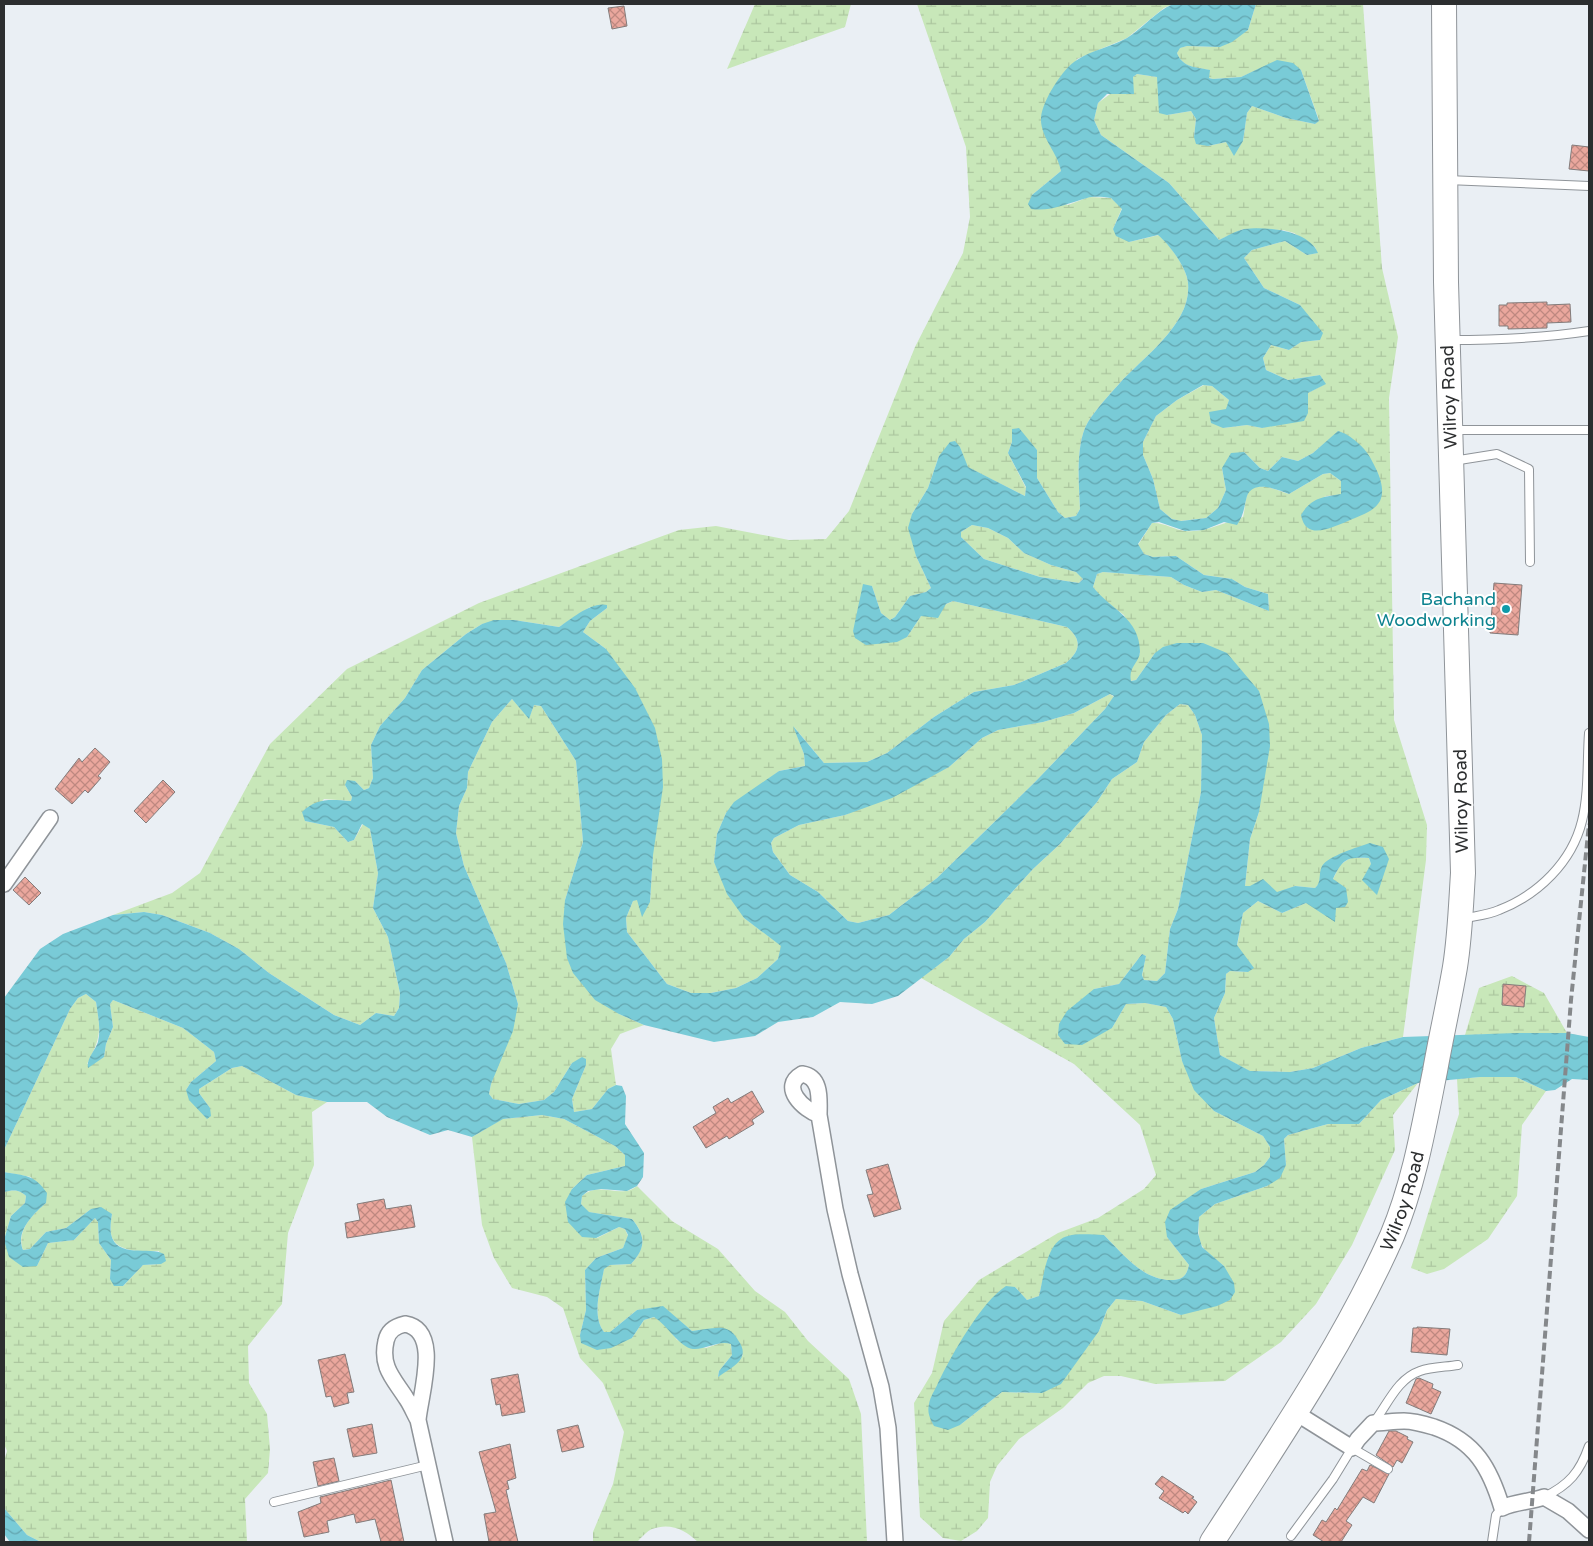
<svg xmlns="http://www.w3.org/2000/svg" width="1593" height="1546" font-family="'Varela Round',sans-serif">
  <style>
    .wetland { fill: url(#wetland-marsh) }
    .water { fill: url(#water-waves); fill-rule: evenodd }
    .building { fill: url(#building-cross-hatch); stroke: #837c7b }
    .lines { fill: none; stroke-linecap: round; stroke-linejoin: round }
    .service-casing { stroke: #8f9499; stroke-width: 10 }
    .minor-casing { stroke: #8f9499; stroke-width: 18 }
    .primary-casing { stroke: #8f9499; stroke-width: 26 }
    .service { stroke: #fff; stroke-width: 8 }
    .minor { stroke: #fff; stroke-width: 15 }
    .primary { stroke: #fff; stroke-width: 24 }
    .rail { stroke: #85888b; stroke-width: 4; stroke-dasharray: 8 4; stroke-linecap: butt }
    .culture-dot { fill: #0f9aa8; stroke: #fff; stroke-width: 2 }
    .labels { text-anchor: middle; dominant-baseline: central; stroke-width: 4; stroke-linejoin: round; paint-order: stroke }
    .street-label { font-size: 18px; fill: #2c2e2f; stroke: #fff }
    .culture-label { font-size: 18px; fill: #0d838f; stroke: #fff; text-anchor: end }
  </style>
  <defs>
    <pattern id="wetland-marsh" width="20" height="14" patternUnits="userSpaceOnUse" patternTransform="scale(1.25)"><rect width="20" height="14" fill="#c8e7b9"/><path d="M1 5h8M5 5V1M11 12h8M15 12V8" fill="none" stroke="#acc69f"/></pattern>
    <pattern id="water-waves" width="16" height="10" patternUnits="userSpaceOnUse" patternTransform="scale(1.25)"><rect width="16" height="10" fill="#79cbd7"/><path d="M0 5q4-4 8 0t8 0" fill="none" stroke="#63a5af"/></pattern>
    <pattern id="building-cross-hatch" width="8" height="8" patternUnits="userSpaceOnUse" patternTransform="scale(1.25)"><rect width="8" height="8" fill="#eaa79d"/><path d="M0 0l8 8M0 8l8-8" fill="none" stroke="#be8880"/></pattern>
  </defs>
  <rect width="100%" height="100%" fill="#eaeff4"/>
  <path class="wetland" d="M755 4H851L845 27 727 69Z
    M917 4H1173L1164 8 1127 38 1077 59 1044 131 1059 161 1061 171 1032 195 1068 205 1089 197 1111 198 1122 208 1113 229 1129 242 1159 235C1169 244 1187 268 1188 283 1192 324 1144 356 1119 384 1109 395 1096 409 1088 422 1075 444 1079 484 1080 509L1076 516 1065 518 1058 512 1037 478V450L1013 429 1012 442 1008 453 1026 488 1025 496 967 467 960 447 939 456 928 488 912 514 916 556 931 588 926 592 910 596 895 617 890 620 881 613 872 586 853 631 907 637 921 616 953 601 1067 627C1082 640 1081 650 1066 663L1014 685 974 692 934 717 887 753 867 762 824 763 794 727 804 754 805 766 779 771 726 813 717 834 714 862 744 918 782 946 778 959 757 978 736 988 711 993H691L667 984 627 932 626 918 633 901 637 899 650 902 653 855 606 649 583 632 590 621 607 608 590 607 559 627 514 620 482 624 466 634 422 670 405 698 380 726 371 745 373 778 369 788 364 790 355 781 345 785 352 797 351 801 324 799 305 821 334 827 348 842 354 840 363 824 370 829 378 873 373 908 388 937 400 993 399 1008 394 1016 376 1013 360 1025 334 1015 269 973 239 949 210 933 162 915 144 912 113 915 172 893 200 873 270 744 347 669 479 603 679 530 716 526 789 540 826 539 849 511 915 347 963 253 970 217 966 147Z
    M1256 4H1363L1382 268 1398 337 1389 398 1394 720 1427 825 1426 860 1403 1037 1361 1048 1313 1068 1290 1072 1249 1071 1220 1055 1214 1018 1225 993 1226 974 1230 971 1248 972 1237 946 1243 913 1258 901 1282 913 1306 903 1333 879 1340 865 1350 858H1369L1371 864 1383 847 1322 866 1319 884 1315 888 1295 886 1277 893 1245 886 1250 839 1259 812 1155 653 1136 680 1130 681 1129 674 1140 653 1124 615 1101 598 1093 587 1097 574 1103 572 1171 577 1184 585 1202 592 1216 590 1269 611 1268 594 1245 587 1232 579 1204 575 1176 556 1153 557 1144 554 1138 545 1152 523C1164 522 1174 530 1186 531 1204 533 1226 522 1243 517 1245 510 1245 499 1248 493 1257 479 1278 491 1289 494L1323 474 1330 473 1341 481V495L1324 496 1372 510 1339 431 1313 453 1298 461 1282 457 1268 471 1260 468 1244 452 1222 468 1226 490 1218 508 1206 518 1180 521 1172 519 1160 509 1153 479 1143 455V442L1156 416 1177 400 1204 385 1212 386 1229 400 1223 428 1247 425 1262 428 1308 412V393L1325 384 1320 375 1288 380 1266 370 1263 358 1271 345 1289 350 1301 342 1320 340 1300 305 1264 288 1244 258 1252 250 1285 241 1307 255 1317 253 1315 247 1294 233 1283 230 1243 229 1219 240 1169 183 1101 135 1094 120 1098 103 1137 74 1157 77 1167 115 1191 111 1196 119 1194 137 1208 146 1226 142 1243 141 1247 113 1252 106 1286 118 1315 124 1319 120 1301 70 1277 61 1241 77 1213 79 1209 78V70C1195 67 1183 68 1177 53L1179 48 1187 46 1220 47 1248 30Z
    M972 525 988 528 1008 538 1024 553 1051 565 1076 572 1083 578 1079 583 1040 577 984 559 961 537V532Z
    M1110 694 1114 697 1105 709 1035 782 937 878 889 915 858 923 848 921 818 892 790 875 773 852 771 843 774 838 799 825 845 815 949 767 982 738 998 730 1043 722 1074 713Z
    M512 699 529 718 534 705 541 706 576 761 583 842 565 900 619 1014 644 1025 620 1034 611 1049 616 1085 608 1089 592 1109 574 1112 572 1099 586 1065 572 1063 554 1092 544 1100 519 1104 493 1099 489 1094 491 1084 518 1004 506 963 464 866 456 833 459 806 467 788 468 772 492 722Z
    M1180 704 1188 705 1195 715 1202 735 1201 792 1178 909 1170 929 1165 973 1157 981 1144 980 1142 975 1146 956 1142 954 1119 984 1094 989 1112 1028 1126 1004 1145 1003 1166 1007 1173 1019 1182 1061 1214 1111 1263 1136 1270 1147V1157L1264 1165 1255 1172 1201 1189 1167 1237 1189 1265C1187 1274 1184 1279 1174 1280 1144 1282 1123 1254 1104 1235L1048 1258 1039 1296 1027 1300 1015 1287 960 1425 1002 1392 1042 1393 1099 1331 1107 1310 1116 1299 1142 1301 1181 1315 1224 1266C1201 1247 1197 1248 1199 1217L1215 1204 1267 1186 1286 1165 1284 1139 1288 1135 1328 1124H1359L1381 1100 1418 1083 1393 1115 1395 1150 1352 1245 1316 1304 1281 1342 1225 1381 1155 1384 1121 1376H1104L1088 1383 1063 1408 1019 1439 997 1466 990 1482 988 1518 977 1531 961 1541 943 1538 920 1517 914 1403 932 1373 944 1321 979 1280 1058 1233 1098 1218 1144 1189 1156 1175 1140 1125 1074 1064 921 978 949 957 964 939 985 922 1033 869 1060 844 1097 802 1112 779 1137 762 1144 742 1166 715Z
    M1512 976 1544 993 1567 1033 1465 1035 1479 988Z
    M86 994 96 1002C101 1031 101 1038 87 1064L104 1057 106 1044 113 1027 110 1004 113 1000 183 1028 214 1052 216 1061 191 1082 186 1090 210 1108 199 1093V1089L232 1068 242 1066 296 1095 327 1102 312 1112 314 1165 288 1233 282 1304 248 1346 249 1383 267 1414 270 1449 268 1473 245 1499 247 1542H41L27 1535 4 1508V1461L7 1451 4 1444V1192C13 1190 19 1189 26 1196L25 1203 11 1216 4 1240 37 1266 48 1243 74 1240 95 1218 98 1222 99 1243 111 1260 110 1279 123 1286 143 1265 161 1264 159 1251C144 1251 115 1254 111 1234 110 1228 111 1220 112 1214L91 1209 66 1228 46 1232 30 1249 23 1250C16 1232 32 1214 46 1203L31 1177 4 1172V1150L70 1009 78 998Z
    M1480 1077H1516L1546 1091 1522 1125 1517 1196 1488 1239 1444 1269 1427 1274 1411 1268 1459 1114 1457 1079Z
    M542 1115 564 1119 615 1146 625 1155V1166L587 1175 572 1189 597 1238 619 1227 625 1229 628 1236 623 1248 596 1258 585 1270 586 1310 580 1335 632 1338 644 1320 654 1317 663 1322 677 1340 706 1348 724 1342 731 1344 732 1355 719 1371 718 1377 743 1355 722 1328 692 1331 663 1307 637 1310 610 1332H604C591 1315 601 1287 604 1268L610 1265 631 1264C646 1247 646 1236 632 1219L588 1212 581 1204 582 1196C596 1184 610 1193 626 1191 630 1191 634 1188 637 1186L672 1221 718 1249 755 1291 785 1312 808 1341 849 1379 861 1414 867 1542H698C686 1530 670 1522 652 1529 647 1531 641 1538 637 1542H593V1532L613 1484 624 1432 603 1383 580 1358 563 1308 547 1297 512 1288 494 1258 482 1225 472 1137 502 1119Z"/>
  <path class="water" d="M1173 4H1256L1248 30 1232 42 1220 47 1187 46 1180 48 1177 53C1183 68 1196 67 1210 70L1209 78 1213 79 1241 77 1277 60 1293 63 1301 70 1319 121 1315 124 1286 118 1252 106 1247 113 1243 141 1234 156 1226 142 1208 146 1196 144 1194 137 1196 119 1191 111 1167 115 1159 113 1157 77 1137 74 1133 77 1134 94H1107L1098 103 1094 120 1101 135 1169 183 1219 240C1227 236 1236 231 1244 229 1266 226 1309 230 1318 253L1307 255 1285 241 1252 250 1244 258 1264 288 1300 305 1323 333 1320 340 1301 342 1289 350 1271 345 1263 358 1266 370 1288 380 1320 375 1326 384 1308 393V413L1304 421 1262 428 1247 425 1223 428 1211 423 1209 412 1226 409 1229 400 1212 386 1203 385 1177 400 1156 416 1143 442V455L1153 479 1160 509 1172 519 1181 521 1206 518 1218 508 1226 490 1222 468 1231 453 1244 452 1260 468 1268 471 1282 457 1298 461 1313 453 1338 431C1350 434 1367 449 1372 461 1378 472 1386 488 1380 501 1374 512 1359 516 1348 521 1332 527 1306 542 1301 515 1311 498 1322 497 1341 494V481L1330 473 1323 474 1289 494C1278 490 1254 479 1247 496 1244 507 1244 515 1237 525L1224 522 1204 530 1185 531 1159 522 1152 523 1138 544 1144 554 1153 557 1176 556 1204 575 1232 579 1245 587 1268 594 1269 611 1216 590 1202 592 1184 585 1171 577 1103 572 1097 574 1093 587C1110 609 1140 618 1140 652 1139 663 1128 667 1131 681L1136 680 1155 653 1163 647 1177 643H1203L1227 653 1259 691 1269 724 1270 746 1259 812 1250 839 1245 886H1250L1263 879 1277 892 1295 886 1315 888C1322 882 1318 874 1322 866 1328 856 1358 847 1370 843L1383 847 1389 859 1377 895 1362 880 1371 864 1369 858C1347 857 1343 858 1333 879L1346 888 1348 902 1345 907 1336 908 1335 922 1306 903 1282 913 1258 901 1243 913 1237 945 1254 968 1248 972 1230 971 1226 974 1225 993 1214 1018 1220 1055 1250 1071 1290 1072 1313 1068 1361 1048 1403 1037 1516 1033H1567L1589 1037V1080L1572 1079 1555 1090 1546 1091 1516 1077H1480L1418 1083 1381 1100 1359 1124H1328L1288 1135 1284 1139 1286 1165 1280 1178 1267 1186 1215 1204 1199 1217 1198 1233 1202 1247 1224 1266 1234 1283 1235 1292 1230 1300 1217 1306 1181 1315 1142 1301 1116 1299 1107 1310 1099 1331 1061 1384 1042 1393 1002 1392 960 1425 948 1430 934 1426C930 1418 927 1413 929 1404 930 1397 935 1390 938 1383 951 1356 981 1302 1006 1286L1015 1287 1027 1300 1039 1296C1044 1277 1046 1241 1068 1236 1079 1233 1093 1235 1104 1235 1123 1254 1144 1282 1174 1280 1184 1279 1187 1274 1189 1265L1167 1237 1165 1222 1170 1210 1201 1189 1255 1172 1264 1165 1270 1157V1147L1263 1136 1214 1111 1194 1090 1182 1061 1173 1019 1166 1007 1145 1003 1126 1004 1112 1028 1082 1045 1065 1044 1058 1035 1059 1024 1067 1011 1094 989 1119 984 1142 954 1146 956 1142 975 1144 980 1157 981 1165 973 1170 929 1178 909 1201 792 1202 735 1195 715 1188 705 1180 704 1166 715 1144 742 1137 762 1112 779 1097 802 1060 844 1033 869 985 922 964 939 949 957 898 996 872 1004 840 1002 813 1017 778 1022 755 1036 714 1042 644 1025 619 1014 595 1000 573 973 567 958 563 924 565 900 583 842 576 761 541 706 534 705 529 719 512 699 492 722 468 772 467 788 459 806 456 833 464 866 506 963 518 1004 513 1031 491 1084 489 1094 493 1099 519 1104 544 1100 554 1092 572 1063 582 1057 586 1059V1065L572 1099 574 1112 592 1109 608 1089 616 1085 622 1086 626 1096 625 1124 644 1153 643 1177 637 1186 627 1191 601 1189 588 1191 582 1196 581 1204 589 1212 632 1219C646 1236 646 1248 631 1264L610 1265 604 1269C601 1287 591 1315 604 1332H610L637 1310 663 1306 692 1331C702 1330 714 1327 723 1328 731 1330 734 1333 738 1340 752 1359 732 1367 718 1377L719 1371 732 1355 731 1344C718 1340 706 1350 693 1349 679 1347 667 1325 654 1317L644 1320 632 1338 611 1348 597 1350 581 1343 580 1335 586 1310 585 1270 596 1258 623 1248 628 1235 625 1229 619 1227 596 1238 582 1237 568 1222 565 1202 572 1189 587 1175 625 1166V1155L615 1146 564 1119 542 1115 503 1119 472 1137 448 1130 430 1135 387 1117 367 1102H327L296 1095 242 1066 232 1068 199 1089V1093L210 1108 211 1116 207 1119 189 1100 186 1090 191 1082 216 1061 214 1052 183 1028 113 1000 110 1004 113 1027 106 1044 104 1057 88 1068C86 1059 95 1051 98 1042 101 1029 98 1016 96 1002L86 994 78 998 70 1009 4 1150V998L40 949 63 934 113 915 144 912 162 915 210 933 239 949 269 973 334 1015 360 1025 376 1013 394 1016 399 1008 400 993 388 937 373 908 378 873 370 829 362 824 354 840 348 842 334 827 305 821 302 812C318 797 331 800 351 801L352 797 345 785 347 780 355 781 364 790 369 788 373 778 371 745 380 726 405 698 422 670 466 634 482 624 494 620H514L559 627C571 619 592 601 607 605V608L590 621 583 632 606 649 635 688 655 728 662 759 663 787 653 855 650 902 642 917 637 900 633 901 626 918 627 932 667 984 691 993H711L736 988 757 978 778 959 781 946 744 918 727 894 714 862 717 834 726 813 734 802 779 771 805 766 804 754 793 726 824 763 867 762 887 753 934 717 974 692 1014 685 1066 663C1081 650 1082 640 1067 627L953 601 946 604 938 618 921 616 907 637 897 642 866 645 855 638 853 631 863 584 872 586 881 613 890 620 895 617 910 596 926 592 931 588 916 556 908 528 912 514 928 488 939 456 950 442 955 441 960 447 968 467 1025 496 1026 487 1008 453 1012 442V429L1019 428 1037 450V478L1058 512 1065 518 1076 516 1080 509C1079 484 1075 444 1088 422 1096 409 1109 395 1119 384 1144 356 1192 324 1188 283 1187 268 1169 244 1158 235L1129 242 1116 236 1113 229 1122 209 1111 198C1103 197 1094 196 1087 198 1068 203 1051 212 1031 209L1028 204 1032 195 1061 171C1058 153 1040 137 1041 118 1042 101 1063 68 1077 60 1092 50 1111 47 1127 38 1143 28 1155 12 1173 4ZM972 525 988 528 1008 538 1024 553 1051 565 1076 572 1083 579 1079 583 1040 577 984 559 961 537V532ZM1110 694 1114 696 1105 709 1035 782 937 878 889 915 858 923 848 921 818 892 790 875 773 852 771 843 774 838 799 825 845 815 892 798 949 767 982 738 998 730 1043 722 1074 713Z
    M4 1172C25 1176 34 1174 47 1193L46 1203C33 1214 15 1232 23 1250L30 1249 46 1232 66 1228 91 1209 101 1207 112 1214C111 1220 110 1228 111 1234 116 1259 150 1246 164 1254L166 1261 161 1264 143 1265 123 1286H114L110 1279 111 1260 99 1243 98 1222 95 1218 74 1240 48 1243 37 1266 23 1267 9 1257 4 1240 11 1216 25 1203 26 1196C19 1189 13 1190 4 1192Z
    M4 1508 27 1535 41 1542H10L4 1534Z"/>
  <path class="building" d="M624 6 627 26 612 29 608 8Z
    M1572 145 1589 147V171L1569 169Z
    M1547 302V305L1570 304 1571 322 1547 323V328L1508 329V326H1499V305H1507V303Z
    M1494 583 1522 585 1518 635 1490 633Z
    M95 748 110 762 98 776 101 778 88 793 85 790 72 804 55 789 79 758 82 762Z
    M163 780 175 792 146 823 134 811Z
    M25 877 41 893 29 905 13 890Z
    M1503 984 1526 986 1524 1007 1502 1005Z
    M752 1091 764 1112 752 1120 754 1124 729 1139 727 1136 706 1148 693 1127 716 1113 713 1107 728 1098 731 1103Z
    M888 1164 901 1209 874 1217 867 1195 873 1194 866 1170Z
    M384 1199 386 1209 411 1205 415 1227 347 1238 345 1223 360 1220 357 1204Z
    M1417 1327 1450 1329 1447 1355 1411 1352 1413 1328H1417Z
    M345 1354 354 1392 347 1393 349 1403 334 1407 331 1396 326 1397 318 1360Z
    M518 1374 525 1412 502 1416 500 1404 496 1405 491 1379Z
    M1419 1378 1433 1384 1432 1388 1441 1392 1431 1414 1406 1403 1416 1379Z
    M372 1424 377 1453 353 1457 347 1429Z
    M578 1425 584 1447 562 1452 557 1430Z
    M1389 1431H1396L1408 1437 1407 1439 1413 1442 1402 1463 1397 1460 1393 1467 1376 1455Z
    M510 1444 516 1478 507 1481 509 1489 506 1490 518 1542H489L484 1514 496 1512 479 1452Z
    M334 1458 339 1481 318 1486 313 1462Z
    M1370 1465 1389 1474 1374 1503 1363 1497 1346 1521 1352 1525 1341 1542H1324L1313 1535 1322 1520 1326 1522 1335 1508 1337 1510 1362 1469 1367 1471Z
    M1162 1476 1194 1497 1192 1498 1197 1502 1188 1514 1185 1511 1183 1513 1159 1498 1164 1491 1155 1484Z
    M391 1480 404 1542H381L375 1519 356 1523 354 1514 327 1521 329 1532 304 1537 298 1512 321 1503 320 1497Z"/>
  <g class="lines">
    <g class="service-casing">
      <path id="service" d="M1447 180 1589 186
        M1449 340C1496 340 1543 338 1589 331
        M1454 430H1589
        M1453 461 1497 454 1529 469 1530 562
        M1462 919C1474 916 1488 915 1499 910 1538 895 1572 862 1582 821 1589 793 1587 761 1589 733
        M1374 1422C1388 1404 1397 1379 1420 1371 1431 1367 1446 1367 1458 1365
        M1544 1497C1569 1485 1580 1472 1589 1446
        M274 1502 428 1465
        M1291 1536 1333 1479 1352 1448 1388 1469
        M1492 1542 1496 1515 1502 1508"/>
    </g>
    <g class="minor-casing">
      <path id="minor" d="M4 884 50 818
        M802 1074C822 1077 819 1100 819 1115 804 1110 779 1087 802 1074Z
        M819 1115 835 1209 850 1274 881 1387 888 1428 895 1542
        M405 1324C442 1330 420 1395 418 1420 414 1413 411 1405 406 1398 394 1379 380 1367 386 1341 388 1330 396 1326 405 1324Z
        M1296 1413 1352 1448 1358 1439 1373 1423C1383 1423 1393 1421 1404 1421 1414 1421 1424 1424 1434 1427 1475 1441 1490 1468 1502 1508 1514 1502 1530 1502 1544 1497L1568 1511 1589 1530
        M418 1420 445 1542"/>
    </g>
    <g class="primary-casing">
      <g id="primary">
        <path id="s1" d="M1212 1542C1276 1443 1344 1344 1392 1236 1414 1184 1424 1126 1435 1071 1441 1037 1449 1002 1455 967 1460 936 1461 904 1463 873L1446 282 1444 4"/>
      </g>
    </g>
    <use href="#service" class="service"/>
    <use href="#minor" class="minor"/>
    <use href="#primary" class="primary"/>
    <path class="rail" d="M1529 1542 1571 1000 1589 824"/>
  </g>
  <circle class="culture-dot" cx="1506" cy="609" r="5"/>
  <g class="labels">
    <g class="street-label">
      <text transform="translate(1449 397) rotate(-92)">Wilroy Road</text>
      <text transform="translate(1461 801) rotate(-91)">Wilroy Road</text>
      <text stroke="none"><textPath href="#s1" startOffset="392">Wilroy Road</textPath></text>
    </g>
    <g class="culture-label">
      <text x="1496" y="599">Bachand<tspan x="1496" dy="21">Woodworking</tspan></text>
    </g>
  </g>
  <rect width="1593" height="1546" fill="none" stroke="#2c2e2f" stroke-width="10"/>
</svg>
